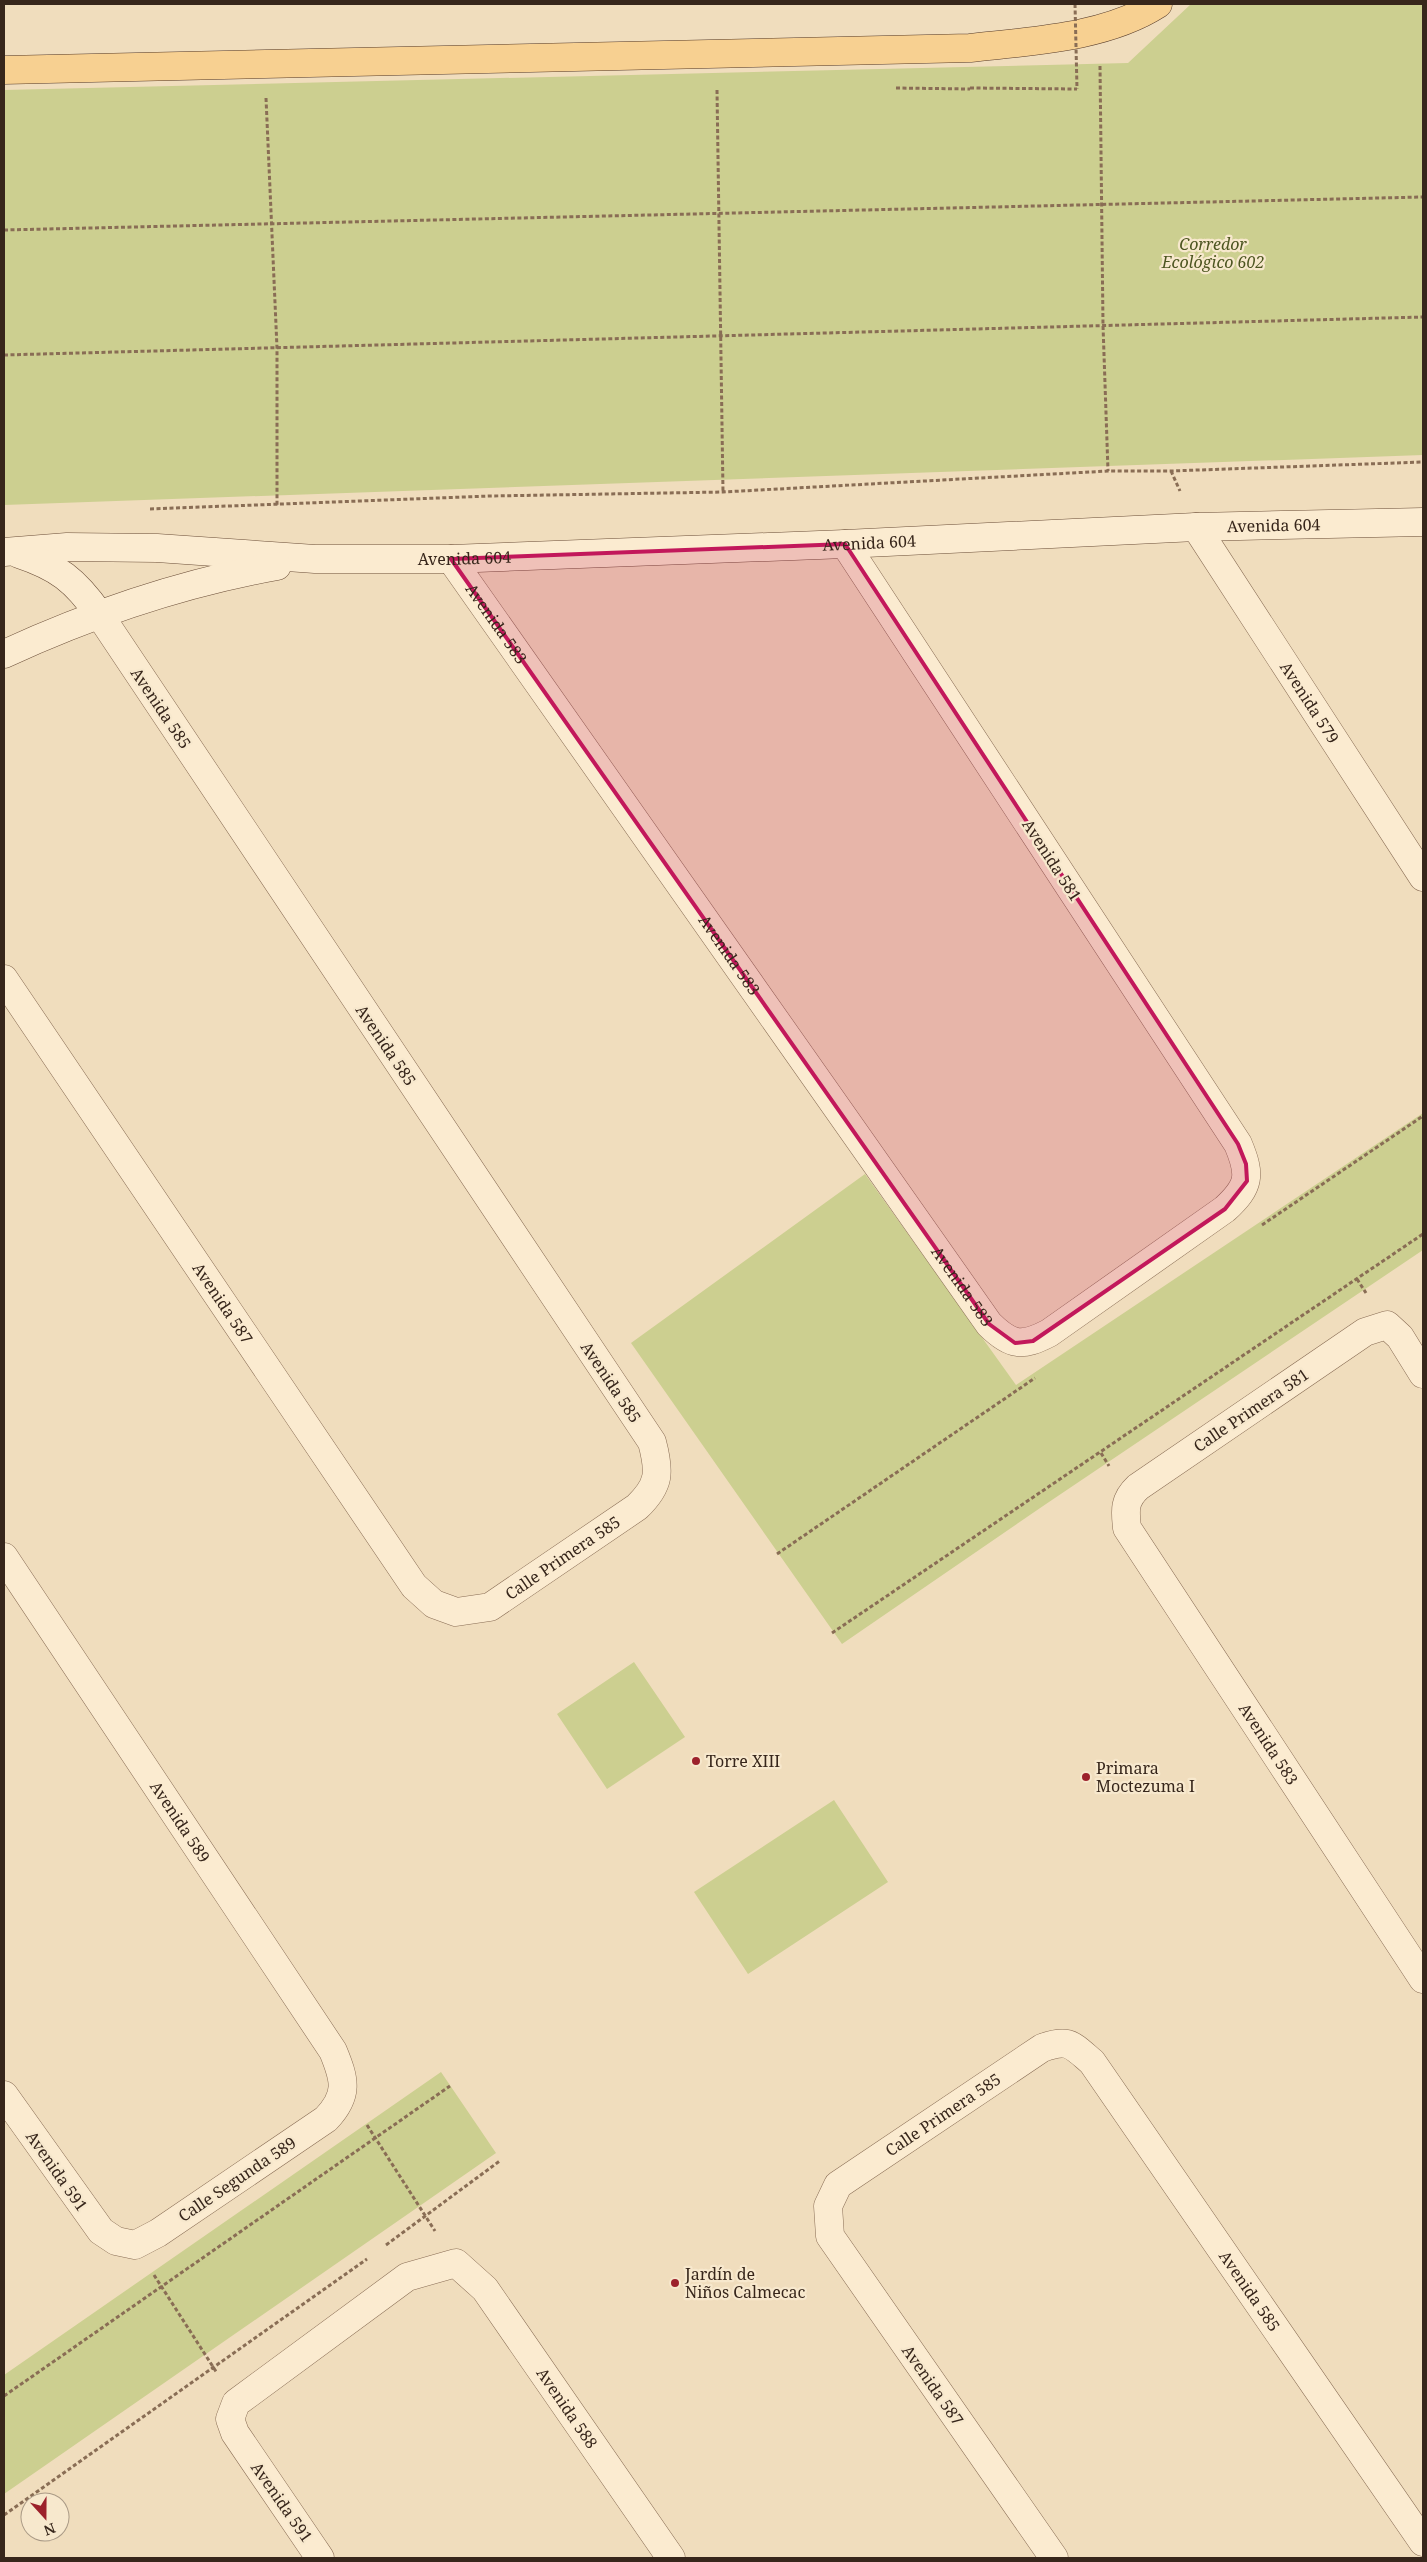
<svg xmlns="http://www.w3.org/2000/svg" width="1427" height="2562" font-family="'Noto Serif',serif">
  <style>
    .green { fill: #cccf90 }
    .lines { fill: none; stroke-linecap: round; stroke-linejoin: round }
    .street-casing { stroke: #896d55; stroke-width: 29 }
    .secondary-casing { stroke: #6b4e38; stroke-width: 29 }
    .primary-casing { stroke: #563b2a; stroke-width: 29 }
    .path { stroke: #896d55; stroke-width: 3; stroke-dasharray: 4 2.5; stroke-linecap: butt }
    .street { stroke: #fbebd0; stroke-width: 28 }
    .secondary { stroke: #fbebd0; stroke-width: 28 }
    .primary { stroke: #f7d091; stroke-width: 28 }
    .path-bridge { stroke: #896d55; stroke-width: 3; stroke-dasharray: 4 2.5; stroke-linecap: butt }
    .marked { fill: #c2185b; fill-opacity: 0.2; stroke: #c2185b; stroke-width: 4; stroke-linejoin: round }
    .poi-dot { fill: #9c212b; stroke: #f7e8cd; stroke-width: 2 }
    .labels { text-anchor: middle; dominant-baseline: central; stroke-width: 4.5; stroke-linejoin: round; paint-order: stroke }
    .park-label { font-size: 16px; font-style: italic; fill: #4c5520; stroke: #f7e8cd }
    .street-label { font-size: 16px; fill: #37261b; stroke: #f7e8cd }
    .poi-label { font-size: 16px; fill: #37261b; stroke: #f7e8cd; text-anchor: start }
  </style>
  <rect width="100%" height="100%" fill="#f0ddbd"/>
  <path class="green" d="M1191 4H1423V455L4 505V90L1128 63Z
    M1423 1113V1250L1046 1504 842 1644 631 1343 865 1174 1016 1385Z
    M634 1662 685 1737 607 1789 557 1714Z
    M834 1800 888 1882 748 1974 694 1892Z
    M441 2072 496 2153 4 2494V2375Z"/>
  <g class="lines">
    <g class="street-casing">
      <g id="street">
        <path id="s1" d="M1196 527 1423 877"/>
        <path id="s2" d="M451 559 989 1324C1011 1346 1022 1347 1049 1333L1225 1209C1250 1186 1251 1175 1238 1144L845 544"/>
        <path id="s3" d="M4 979 414 1586 434 1604 456 1612 490 1607 637 1507C660 1485 660 1472 652 1442L99 614"/>
        <path id="s4" d="M1423 1374 1400 1337 1387 1325 1365 1332 1138 1487C1124 1500 1125 1510 1127 1528L1423 1979"/>
        <path id="s5" d="M4 1557 333 2051C345 2080 349 2095 326 2119L158 2233 135 2245 116 2241 101 2231 4 2095"/>
        <path id="s6" d="M320 2558 235 2433 230 2419 236 2403 407 2277 456 2263 485 2289 671 2558"/>
        <path id="s7" d="M1054 2558 830 2236 828 2206 838 2185 1042 2048C1069 2038 1072 2045 1092 2062L1423 2542"/>
      </g>
    </g>
    <g class="secondary-casing">
      <g id="secondary">
        <path id="s8" d="M4 552 67 547 157 548 315 559H451L845 544 1196 527 1423 522"/>
        <path d="M19 554C58 567 75 580 99 614"/>
        <path d="M4 654C91 614 182 583 277 566"/>
      </g>
    </g>
    <g class="primary-casing">
      <path id="primary" d="M4 70 970 48C1031 41 1105 38 1158 4"/>
    </g>
    <path class="path" d="M1100 66 1103 325 1108 471
      M896 88 970 89
      M970 88 1077 89
      M717 90 723 492
      M266 98 277 348V505
      M4 230 1423 197
      M4 355 1423 317
      M1171 471 1180 491
      M150 509 491 496 723 492 1108 471H1171L1423 462
      M1262 1225 1423 1116
      M1357 1279 1366 1293
      M1101 1453 1109 1466
      M777 1554 1035 1378
      M832 1633 1423 1234
      M367 2125 435 2231
      M386 2245 501 2160
      M154 2275 217 2373
      M4 2396 450 2086
      M4 2515 367 2259"/>
    <use href="#street" class="street"/>
    <use href="#secondary" class="secondary"/>
    <use href="#primary" class="primary"/>
    <path class="path-bridge" d="M1075 4 1077 89"/>
  </g>
  <path class="marked" d="M845 544 1238 1144 1246 1164 1247 1181 1225 1209 1033 1341 1015 1343 989 1324 451 559Z"/>
  <g class="poi-dot">
    <circle cx="696" cy="1761" r="5"/>
    <circle cx="1086" cy="1777" r="5"/>
    <circle cx="675" cy="2283" r="5"/>
  </g>
  <g class="labels">
    <g class="park-label">
      <text x="1213" y="244">Corredor<tspan x="1213" dy="18">Ecológico 602</tspan></text>
    </g>
    <g class="street-label">
      <text stroke="none"><textPath href="#s8" startOffset="1271">Avenida 604</textPath></text>
      <text stroke="none"><textPath href="#s8" startOffset="866">Avenida 604</textPath></text>
      <text stroke="none"><textPath href="#s8" startOffset="461">Avenida 604</textPath></text>
      <text stroke="none"><textPath href="#s2" startOffset="79">Avenida 583</textPath></text>
      <text stroke="none"><textPath href="#s1" startOffset="209">Avenida 579</textPath></text>
      <text transform="translate(161 708) rotate(56)">Avenida 585</text>
      <text transform="translate(1052 860) rotate(57)">Avenida 581</text>
      <text stroke="none"><textPath href="#s2" startOffset="484">Avenida 583</textPath></text>
      <text transform="translate(386 1045) rotate(56)">Avenida 585</text>
      <text stroke="none"><textPath href="#s2" startOffset="889">Avenida 583</textPath></text>
      <text stroke="none"><textPath href="#s3" startOffset="391">Avenida 587</textPath></text>
      <text transform="translate(611 1382) rotate(56)">Avenida 585</text>
      <text transform="translate(1251 1410) rotate(-34)">Calle Primera 581</text>
      <text stroke="none"><textPath href="#s3" startOffset="905">Calle Primera 585</textPath></text>
      <text stroke="none"><textPath href="#s4" startOffset="662">Avenida 583</textPath></text>
      <text stroke="none"><textPath href="#s5" startOffset="318">Avenida 589</textPath></text>
      <text stroke="none"><textPath href="#s7" startOffset="572">Calle Primera 585</textPath></text>
      <text transform="translate(57 2171) rotate(55)">Avenida 591</text>
      <text transform="translate(237 2179) rotate(-34)">Calle Segunda 589</text>
      <text stroke="none"><textPath href="#s7" startOffset="1026">Avenida 585</textPath></text>
      <text transform="translate(933 2385) rotate(55)">Avenida 587</text>
      <text stroke="none"><textPath href="#s6" startOffset="630">Avenida 588</textPath></text>
      <text transform="translate(282 2502) rotate(55)">Avenida 591</text>
    </g>
    <g class="poi-label">
      <text x="706" y="1761">Torre XIII</text>
      <text x="1096" y="1768">Primara<tspan x="1096" dy="18">Moctezuma I</tspan></text>
      <text x="685" y="2274">Jardín de<tspan x="685" dy="18">Niños Calmecac</tspan></text>
    </g>
  </g>
  <rect width="1427" height="2562" fill="none" stroke="#37261b" stroke-width="10"/>
  <g transform="translate(45 2517) rotate(159)"><circle r="24" fill="#f7e8cd" stroke="#aa9a86"/>
  <path d="M0-4L9 19L0 12L-9 19Z" fill="#9c212b"/>
  <text y="-8" font-size="14" font-weight="bold" text-anchor="middle" fill="#37261b">N</text>
  </g>
</svg>
